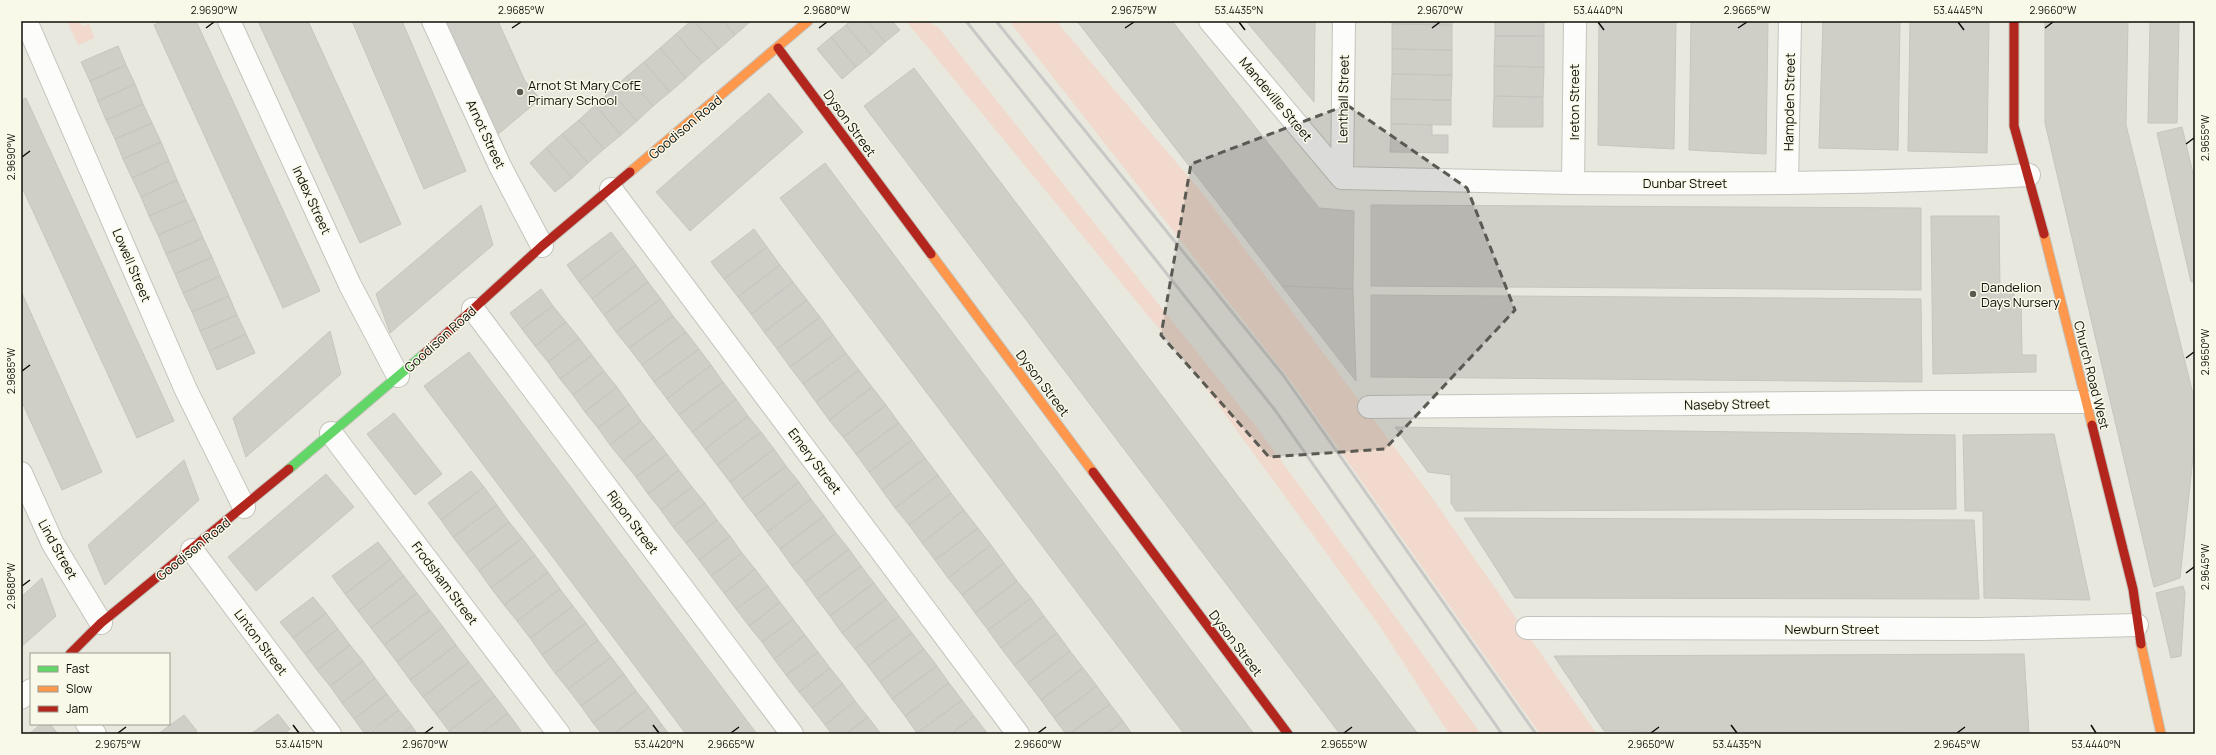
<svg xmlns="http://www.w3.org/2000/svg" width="2216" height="755" font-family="Manrope,sans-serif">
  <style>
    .green { fill: #f1dacd }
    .building { fill: #cfcec7; stroke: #c7c5be }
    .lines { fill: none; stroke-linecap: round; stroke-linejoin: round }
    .street-casing { stroke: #c4c4be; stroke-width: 24 }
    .fast-casing { stroke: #c4c4be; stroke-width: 11 }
    .slow-casing { stroke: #c4c4be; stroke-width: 11 }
    .jam-casing { stroke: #c4c4be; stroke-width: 11 }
    .street { stroke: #fcfcfa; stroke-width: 22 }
    .fast { stroke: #63d668; stroke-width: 9 }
    .slow { stroke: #ff974d; stroke-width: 9 }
    .jam { stroke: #b3261e; stroke-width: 9 }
    .rail { stroke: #c8c8c6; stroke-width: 3 }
    .marked { fill: #5a5a53; fill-opacity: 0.2; stroke: #5a5a53; stroke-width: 3; stroke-dasharray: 8 5; stroke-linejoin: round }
    .ticks { fill: none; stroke: #0e0e08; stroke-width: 1.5 }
    .poi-dot { fill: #5a5a53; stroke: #f9f9e9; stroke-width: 1.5 }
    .labels { text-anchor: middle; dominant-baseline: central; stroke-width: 3; stroke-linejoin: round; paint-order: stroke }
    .poi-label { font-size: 13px; fill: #0e0e08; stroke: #f9f9e9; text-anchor: start }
    .street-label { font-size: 13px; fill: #0e0e08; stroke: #f9f9e9 }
    .neatline { fill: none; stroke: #0e0e08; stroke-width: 1.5 }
    .ticks-label { font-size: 10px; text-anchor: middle; fill: #0e0e08 }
  </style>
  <rect width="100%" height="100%" fill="#e8e8df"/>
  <path class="green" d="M67 21H80L83 26 89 24 95 38 78 45Z
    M906 21H927L939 28 1258 429 1481 734H1449L1381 628 1192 369Z
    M1009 21H1056L1204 195 1428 492 1597 734H1540L1293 384Z"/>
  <path class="building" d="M162 21H196L320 291 283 308 154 25Z
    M258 21H308L401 224 360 243Z
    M352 21H402L466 171 424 189Z
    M438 21H498L525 81 540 99 490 141Z
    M691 21H694L719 49 702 63 676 34Z
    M694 21H724L735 35 719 49Z
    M724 21H751L735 35Z
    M850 21H867L885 42 871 55 846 25Z
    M867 21H892L900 30 885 42Z
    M1077 21H1172L1319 208 1354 211 1353 289 1282 286Z
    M1246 21H1315L1314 102Z
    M1392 21H1452V25L1392 24Z
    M1495 21H1544V36H1495Z
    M1599 21H1676L1674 149 1598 145Z
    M1691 21H1768L1766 154 1689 150Z
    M1823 21H1900L1898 150 1819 148Z
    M1910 21H1989L1987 153 1908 151Z
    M2045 21H2128L2126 125 2195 402V439L2180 578 2154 587 2045 123Z
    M2150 21H2179L2177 123H2148Z
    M1392 24 1452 25V50L1392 49Z
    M846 25 871 55 856 67 831 37Z
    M676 34 702 63 686 78 660 48Z
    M1495 36H1544V67L1494 66Z
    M831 37 856 67 842 79 817 49Z
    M118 46 126 65 90 81 81 62Z
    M660 48 686 78 670 92 644 62Z
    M1392 49 1452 50V75L1392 74Z
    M644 62 670 92 653 106 627 76Z
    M126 65 135 84 98 101 90 81Z
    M1494 66 1544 67 1543 97 1494 96Z
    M914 68 1418 734H1340L864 106Z
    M1392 74 1452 75 1451 100 1391 99Z
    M627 76 653 106 637 121 611 91Z
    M135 84 143 104 106 120 98 101Z
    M611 91 637 121 621 135 595 105Z
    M769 93 803 132 690 231 656 192Z
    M1494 96 1543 97V127H1493Z
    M26 98 174 421 137 438 21 185V100Z
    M1391 99 1451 100V125L1391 124Z
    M143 104 152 123 115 139 106 120Z
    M595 105 621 135 604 149 579 120Z
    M579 120 604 149 588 163 562 134Z
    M152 123 161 142 123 159 115 139Z
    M1391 124 1432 125V135H1448V153L1390 152Z
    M2182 127 2195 182V281L2191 282 2157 133Z
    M562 134 588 163 572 178 546 148Z
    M161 142 169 161 132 178 123 159Z
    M546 148 572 178 555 192 530 163Z
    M169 161 177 180 141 197 132 178Z
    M825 163 1254 734H1184L780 198Z
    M177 180 186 200 149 216 141 197Z
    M186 200 195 219 158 235 149 216Z
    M481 205 493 245 390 333 376 294Z
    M1371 205 1921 208V290L1371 286Z
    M1931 216H1999L2000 290H2014V299H2021L2022 355H2036V372L1933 374Z
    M195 219 203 238 166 254 158 235Z
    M754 229 767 247 724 279 711 262Z
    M611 232 623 248 579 282 567 265Z
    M203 238 212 257 175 274 166 254Z
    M767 247 780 265 738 297 724 279Z
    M623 248 636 265 592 299 579 282Z
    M212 257 220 276 183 293 175 274Z
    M636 265 648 282 604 315 592 299Z
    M780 265 793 282 751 314 738 297Z
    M220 276 229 296 192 312 183 293Z
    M648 282 661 299 616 332 604 315Z
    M793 282 807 300 764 332 751 314Z
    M1282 286 1353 289 1356 381Z
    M541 289 553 306 522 329 510 313Z
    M21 291 102 472 62 490 21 400Z
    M1371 295 1921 299 1922 382 1371 377Z
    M229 296 237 315 200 331 192 312Z
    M661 299 673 316 629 348 616 332Z
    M807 300 820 317 777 349 764 332Z
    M553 306 566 322 535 346 522 329Z
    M237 315 246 334 209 351 200 331Z
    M673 316 686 332 642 365 629 348Z
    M820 317 833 335 790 367 777 349Z
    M566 322 579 338 548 362 535 346Z
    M330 331 341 374 246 457 233 418Z
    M686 332 699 349 654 382 642 365Z
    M246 334 255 353 217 370 209 351Z
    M833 335 846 353 803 384 790 367Z
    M579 338 592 355 560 379 548 362Z
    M699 349 711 365 667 399 654 382Z
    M469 352 757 734H686L424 386Z
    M846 353 859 370 816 402 803 384Z
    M592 355 604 371 573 395 560 379Z
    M711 365 723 382 679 415 667 399Z
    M859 370 872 387 829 420 816 402Z
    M604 371 617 387 585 412 573 395Z
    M723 382 736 399 692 432 679 415Z
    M617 387 629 404 598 428 585 412Z
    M872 387 886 405 843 437 829 420Z
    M736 399 748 416 705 449 692 432Z
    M629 404 641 421 610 445 598 428Z
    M886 405 899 423 856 454 843 437Z
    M394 413 442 474 415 495 367 434Z
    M748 416 761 432 717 465 705 449Z
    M641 421 654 437 623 461 610 445Z
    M899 423 912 440 869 472 856 454Z
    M1395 427 1955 435 1956 509 1456 511 1451 503V475L1428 472Z
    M761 432 774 449 730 482 717 465Z
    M2054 434 2090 600 1984 598 1983 511H1965L1963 435Z
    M654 437 667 454 636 477 623 461Z
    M912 440 925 458 882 490 869 472Z
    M774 449 786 466 742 499 730 482Z
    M667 454 679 470 648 494 636 477Z
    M925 458 938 475 895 508 882 490Z
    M184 460 199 500 105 585 88 545Z
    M786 466 799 482 755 516 742 499Z
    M679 470 692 487 661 510 648 494Z
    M471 471 484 487 441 520 428 503Z
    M326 474 354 507 256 591 228 557Z
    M938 475 951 493 909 525 895 508Z
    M799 482 811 499 767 532 755 516Z
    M484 487 497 505 453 537 441 520Z
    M692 487 705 503 673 527 661 510Z
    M951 493 964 510 922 543 909 525Z
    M811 499 824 516 780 549 767 532Z
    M705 503 717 520 686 543 673 527Z
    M497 505 509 522 466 554 453 537Z
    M964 510 978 528 935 560 922 543Z
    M824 516 836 533 792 566 780 549Z
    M1464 518 1974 520 1979 599 1515 598Z
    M717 520 730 536 699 560 686 543Z
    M509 522 522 538 479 571 466 554Z
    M978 528 991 545 948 578 935 560Z
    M836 533 849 549 805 582 792 566Z
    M730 536 742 553 711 576 699 560Z
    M522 538 535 555 491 588 479 571Z
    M378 542 391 559 345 594 332 576Z
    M991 545 1004 563 962 595 948 578Z
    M849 549 861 566 817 599 805 582Z
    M742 553 755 569 724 593 711 576Z
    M535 555 548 572 504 605 491 588Z
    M391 559 404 576 358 611 345 594Z
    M1004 563 1017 581 975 613 962 595Z
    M861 566 874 583 830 616 817 599Z
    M755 569 768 586 736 609 724 593Z
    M548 572 560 589 517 621 504 605Z
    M404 576 417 593 371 628 358 611Z
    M42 578 56 616 21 647V597Z
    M1017 581 1031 598 988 630 975 613Z
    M874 583 886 599 842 633 830 616Z
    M768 586 780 602 749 626 736 609Z
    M2183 586 2185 593 2181 656 2171 658 2156 593Z
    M560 589 573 606 530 638 517 621Z
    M417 593 430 610 384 645 371 628Z
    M313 597 326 613 293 638 280 622Z
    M1031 598 1044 616 1001 648 988 630Z
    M886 599 899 616 855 649 842 633Z
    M780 602 793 619 762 642 749 626Z
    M573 606 586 623 542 655 530 638Z
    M430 610 443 627 397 662 384 645Z
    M326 613 338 629 305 654 293 638Z
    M899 616 912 633 868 666 855 649Z
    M1044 616 1057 633 1014 665 1001 648Z
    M793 619 805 635 774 659 762 642Z
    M586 623 598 640 555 673 542 655Z
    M443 627 456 645 410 680 397 662Z
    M338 629 350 645 317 670 305 654Z
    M912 633 924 649 880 682 868 666Z
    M1057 633 1070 651 1028 683 1014 665Z
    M805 635 818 652 786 675 774 659Z
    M598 640 611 657 568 689 555 673Z
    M350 645 363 661 330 686 317 670Z
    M456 645 469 662 423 697 410 680Z
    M924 649 937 666 892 699 880 682Z
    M1070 651 1083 668 1041 700 1028 683Z
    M818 652 830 668 799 692 786 675Z
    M2024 654 2029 734 1604 731 1554 656Z
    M611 657 624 674 581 706 568 689Z
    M363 661 375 678 342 703 330 686Z
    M469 662 482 679 436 714 423 697Z
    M937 666 949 683 905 716 892 699Z
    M830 668 843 684 812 708 799 692Z
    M1083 668 1097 686 1054 718 1041 700Z
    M624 674 636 691 593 723 581 706Z
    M375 678 387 694 354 719 342 703Z
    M482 679 495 696 449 731 436 714Z
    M949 683 962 700 917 733 905 716Z
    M843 684 855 701 825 725 812 708Z
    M1097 686 1110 704 1069 734H1066L1054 718Z
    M636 691 649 707 614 734H602L593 723Z
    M387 694 399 710 365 734 354 719Z
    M495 696 508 713 481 734H451L449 731Z
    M962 700 974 716 951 734 917 733Z
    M855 701 868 717 846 734H832L825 725Z
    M1110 704 1123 721 1106 734H1069Z
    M649 707 662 725 650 734H614Z
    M399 710 412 726 402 734H368Z
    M508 713 521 731 517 734H481Z
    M278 714 290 729 284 734H251Z
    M184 715 197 731 193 734H158Z
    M974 716 987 733 951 734Z
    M868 717 881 734H846Z
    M1123 721 1132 734H1106Z
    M41 724H50L58 734H29Z
    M662 725 669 734H650Z
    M412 726 417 734H402Z"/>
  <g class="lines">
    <g class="street-casing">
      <path id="street" d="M26 21 186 390 244 507
        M229 21 350 285 398 376
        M433 21 500 166 542 246
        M1210 21 1342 178
        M1342 178C1419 179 1496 182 1573 183 1725 184 1877 184 2029 175
        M1342 178 1344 21
        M1573 183 1575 21
        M1787 183 1790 21
        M611 189 1018 734
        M473 309 792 734
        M1369 407 1929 402H2085
        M331 433 559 734
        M21 473 53 544 101 623
        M192 550 330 734
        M1527 628 1982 629 2137 625
        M21 698 31 690
        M87 724 95 734"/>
    </g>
    <g class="fast-casing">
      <path id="fast" d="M289 469 424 354"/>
    </g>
    <g class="slow-casing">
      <path id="slow" d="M630 172 808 21
        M2044 234 2092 425
        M931 254 1093 472
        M2141 644 2161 734"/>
    </g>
    <g class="jam-casing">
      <path id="jam" d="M2014 21V126L2044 234
        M778 48 931 254
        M424 354 542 246 630 172
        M2092 425 2133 589 2141 644
        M1093 472 1288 734
        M70 654 101 623 289 469"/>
    </g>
    <use href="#street" class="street"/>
    <use href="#fast" class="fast"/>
    <use href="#slow" class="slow"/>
    <use href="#jam" class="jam"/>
    <path class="rail" d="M966 21 1275 410 1502 734
      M996 21 1283 375 1536 734"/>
  </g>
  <path class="marked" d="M1347 105 1467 188 1515 310 1385 449 1269 457 1161 335 1191 164Z"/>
  <path class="ticks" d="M1239 22 1245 30M1598 22 1604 30M1958 22 1964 30M206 28 214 22M512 28 521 22M819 28 827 22M1125 28 1134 22M1432 28 1440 22M1738 28 1747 22M2045 28 2053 22M2186 144 2194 138M22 157 30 151M2186 358 2194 352M22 371 30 365M2186 573 2194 567M22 586 30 580M293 725 299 733M653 725 659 733M1731 725 1737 733M2091 725 2096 733M118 733 126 727M425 733 433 727M731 733 739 727M1038 733 1046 727M1344 733 1352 727M1651 733 1659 727M1957 733 1965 727"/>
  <g class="poi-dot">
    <circle cx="520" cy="92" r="4"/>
    <circle cx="1973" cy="294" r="4"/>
  </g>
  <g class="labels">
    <g class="poi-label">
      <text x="528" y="85">Arnot St Mary CofE<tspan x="528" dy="15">Primary School</tspan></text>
      <text x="1981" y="287">Dandelion<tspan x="1981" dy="15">Days Nursery</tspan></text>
    </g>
    <g class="street-label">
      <text transform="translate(1276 99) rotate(50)">Mandeville Street</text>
      <text transform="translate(1343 99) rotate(-89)">Lenthall Street</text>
      <text transform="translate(1574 102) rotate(-90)">Ireton Street</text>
      <text transform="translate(1789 102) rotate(-89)">Hampden Street</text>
      <text transform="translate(850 123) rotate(54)">Dyson Street</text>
      <text transform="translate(685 127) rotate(-40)">Goodison Road</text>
      <text transform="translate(486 134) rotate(65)">Arnot Street</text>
      <text x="1685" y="183">Dunbar Street</text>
      <text transform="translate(312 200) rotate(65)">Index Street</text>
      <text transform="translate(132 265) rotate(67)">Lowell Street</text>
      <text transform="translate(440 339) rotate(-42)">Goodison Road</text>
      <text transform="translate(2092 375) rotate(76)">Church Road West</text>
      <text transform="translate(1043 383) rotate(53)">Dyson Street</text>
      <text transform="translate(1727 404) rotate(-1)">Naseby Street</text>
      <text transform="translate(815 461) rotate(53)">Emery Street</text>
      <text transform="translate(633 522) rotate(53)">Ripon Street</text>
      <text transform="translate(58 549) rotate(61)">Lind Street</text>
      <text transform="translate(193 549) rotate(-39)">Goodison Road</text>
      <text transform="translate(445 583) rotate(53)">Frodsham Street</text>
      <text x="1832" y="629">Newburn Street</text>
      <text transform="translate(261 642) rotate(53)">Linton Street</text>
      <text transform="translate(1236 643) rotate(53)">Dyson Street</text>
    </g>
  </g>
  <rect width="2216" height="755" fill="none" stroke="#f9f9e9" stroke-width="44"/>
  <rect x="30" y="653" width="140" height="72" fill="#f9f9e9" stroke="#9b9b8f"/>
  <rect x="38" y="666" width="20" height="6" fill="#63d668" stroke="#9b9b8f"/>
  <text x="66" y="673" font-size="12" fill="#0e0e08">Fast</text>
  <rect x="38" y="686" width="20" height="6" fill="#ff974d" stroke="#9b9b8f"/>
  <text x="66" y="693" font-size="12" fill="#0e0e08">Slow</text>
  <rect x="38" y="706" width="20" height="6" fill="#b3261e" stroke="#9b9b8f"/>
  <text x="66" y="713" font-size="12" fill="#0e0e08">Jam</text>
  <rect x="22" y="22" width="2172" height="711" class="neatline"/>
  <g class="ticks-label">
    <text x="214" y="14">2.9690°W</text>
    <text x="521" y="14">2.9685°W</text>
    <text x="827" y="14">2.9680°W</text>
    <text x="1134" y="14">2.9675°W</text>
    <text x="1239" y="14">53.4435°N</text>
    <text x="1440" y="14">2.9670°W</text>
    <text x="1598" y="14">53.4440°N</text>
    <text x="1747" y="14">2.9665°W</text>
    <text x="1958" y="14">53.4445°N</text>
    <text x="2053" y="14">2.9660°W</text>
    <text transform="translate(2205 138) rotate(-90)" y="4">2.9655°W</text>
    <text transform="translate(11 157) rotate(-90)" y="4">2.9690°W</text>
    <text transform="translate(2205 352) rotate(-90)" y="4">2.9650°W</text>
    <text transform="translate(11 371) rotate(-90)" y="4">2.9685°W</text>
    <text transform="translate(2205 567) rotate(-90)" y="4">2.9645°W</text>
    <text transform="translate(11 586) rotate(-90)" y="4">2.9680°W</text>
    <text x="118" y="748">2.9675°W</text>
    <text x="299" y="748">53.4415°N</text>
    <text x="425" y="748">2.9670°W</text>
    <text x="659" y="748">53.4420°N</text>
    <text x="731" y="748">2.9665°W</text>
    <text x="1038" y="748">2.9660°W</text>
    <text x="1344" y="748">2.9655°W</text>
    <text x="1651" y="748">2.9650°W</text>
    <text x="1737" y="748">53.4435°N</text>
    <text x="1957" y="748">2.9645°W</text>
    <text x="2096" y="748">53.4440°N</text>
  </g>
</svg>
